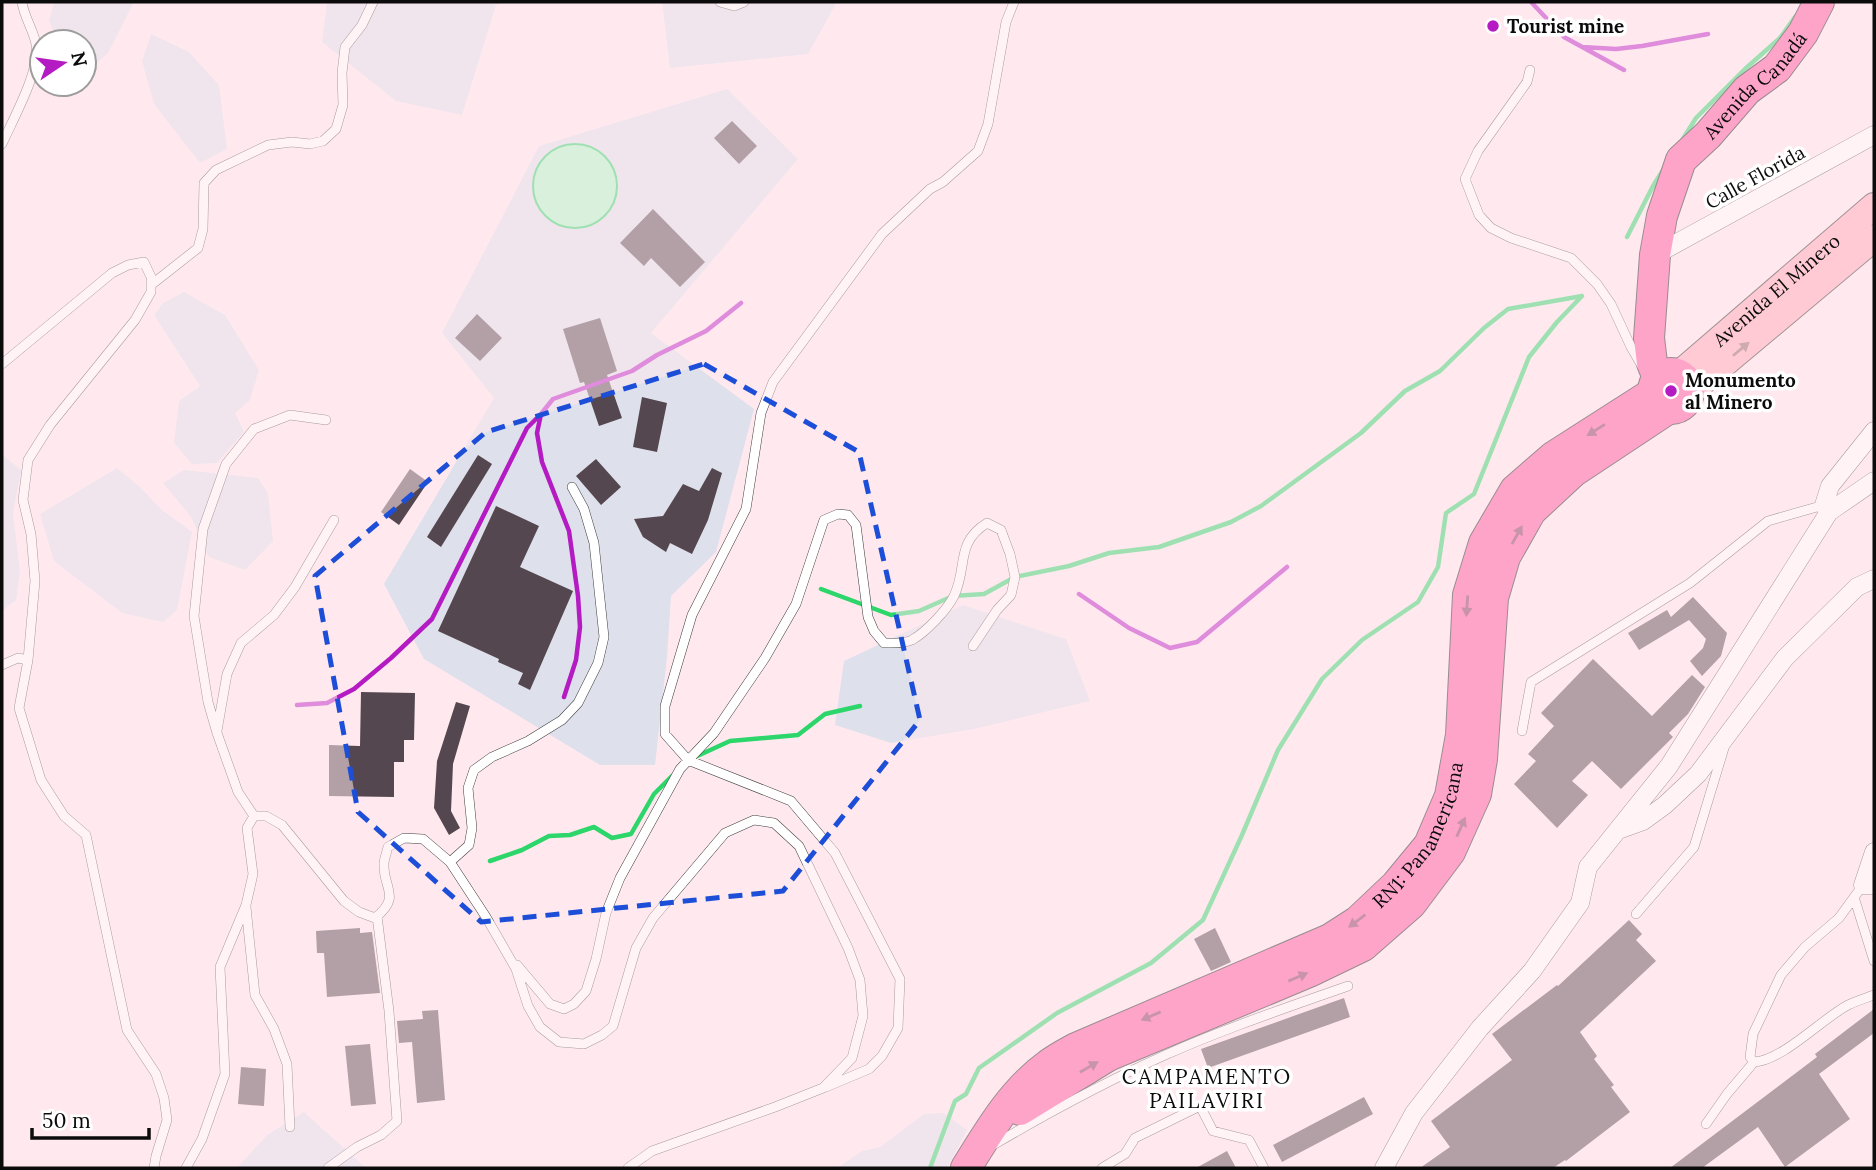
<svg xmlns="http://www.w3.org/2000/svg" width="1876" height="1170" font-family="Lora,serif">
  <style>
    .industrial { fill: #dee0eb }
    .water { fill: #aafac5; stroke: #2cd66a; stroke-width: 2 }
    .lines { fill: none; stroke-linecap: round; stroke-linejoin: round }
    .stream { stroke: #2cd66a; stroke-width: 4.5 }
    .building { fill: #54474f }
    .service-casing { stroke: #3e3e3e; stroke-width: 10 }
    .minor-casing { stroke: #3e3e3e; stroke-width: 19 }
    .secondary-casing { stroke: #2d2d2d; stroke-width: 28 }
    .trunk-casing { stroke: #1c1c1c; stroke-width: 32 }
    .service { stroke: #fff; stroke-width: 9 }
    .minor { stroke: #fff; stroke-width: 18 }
    .secondary { stroke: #ffa4b1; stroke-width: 26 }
    .trunk { stroke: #fe509c; stroke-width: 30 }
    .rail { stroke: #b51bc3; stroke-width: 4.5 }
    .oneway { fill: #915f66 }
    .oneway2 { fill: #842e54 }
    .marked { fill: none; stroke: #1d4ed8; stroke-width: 5; stroke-dasharray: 14 9; stroke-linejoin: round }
    .poi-dot { fill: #b51bc3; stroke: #fff; stroke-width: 2.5 }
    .labels { text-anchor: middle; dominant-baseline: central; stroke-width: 7; stroke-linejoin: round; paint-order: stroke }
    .poi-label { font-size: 19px; font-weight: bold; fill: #0b0b0b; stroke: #fff; text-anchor: start }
    .street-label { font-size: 19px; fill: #0b0b0b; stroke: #fff }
    .neighbourhood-label { font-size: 21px; letter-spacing: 2px; fill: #0b0b0b; stroke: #fff }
  </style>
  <rect width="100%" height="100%" fill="#ffe9ee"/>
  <path class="industrial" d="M54 2H132L133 4 108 53 85 73 84 42H57L49 20Z
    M327 2H502L496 5 462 115 396 101 322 42Z
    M662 2H837L808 54 670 68Z
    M151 34 189 52 219 85 227 149 200 163 154 104 142 61Z
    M727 89 798 159 651 333 754 409 716 552 671 596 667 657 655 765H600L424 659 384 584 494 398 442 333 539 146Z
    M184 292 225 315 259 370 250 400 235 413 244 432 217 463 192 464 174 443 179 401 200 386 154 315 163 303Z
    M2 454 21 470 13 513 20 572 16 600 2 611Z
    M117 468 141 488 162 510 192 532 177 610 163 622 122 613 54 561 40 514Z
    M184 470 258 478 268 493 273 541 245 570 209 557 191 517 163 483Z
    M963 605 1066 639 1090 701 974 729 891 743 835 725 844 661Z
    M304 1112 366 1168H237L267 1135Z
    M944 1113 967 1130 947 1168H837L862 1151 880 1147 924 1114Z"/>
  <path class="water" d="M533 186a42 42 0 1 1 84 0a42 42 0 1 1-84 0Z"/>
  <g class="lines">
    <path class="stream" d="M1681 142 1696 118 1745 69 1780 38 1795 17
      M1627 237 1653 186 1663 170
      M821 589 891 615 919 611 953 596 984 594 1015 577 1069 566 1109 553 1159 547 1231 522 1261 506 1361 433 1405 391 1440 371 1484 328 1508 309 1582 296
      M695 757 730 741 798 735 825 714 860 706
      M490 861 522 850 549 836 570 835 594 827 612 838 631 834 654 794 672 776
      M930 1168 955 1101 966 1094 979 1068 1057 1013 1151 963 1203 920 1242 835 1278 750 1322 679 1362 640 1418 602 1438 567 1446 513 1474 494 1529 357 1557 322 1582 296"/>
  </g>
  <path class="building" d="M732 121 757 146 739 164 714 138Z
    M653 209 705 262 680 287 651 258 644 266 620 243Z
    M477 314 502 338 480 361 455 338Z
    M600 318 617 371 607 375 622 418 599 426 584 382 580 383 563 329Z
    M642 397 667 403 657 452 633 447Z
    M478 455 492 464 441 547 427 537Z
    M596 459 621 487 601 505 576 476Z
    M712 468 722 473 708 520 692 554 670 543 666 552 643 537 634 519 663 516 683 484 699 491Z
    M410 469 428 482 399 525 381 512Z
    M496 506 539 526 520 567 573 591 530 690 518 684 523 673 498 662 499 659 438 631Z
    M1693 597 1727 633 1721 656 1702 676 1690 661 1703 648 1706 639 1689 620 1639 650 1628 633 1667 610 1671 617Z
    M1593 659 1652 716 1692 675 1705 687 1688 714 1669 733 1673 737 1621 789 1592 761 1572 781 1588 795 1557 828 1514 784 1536 761 1528 754 1554 726 1541 713Z
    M361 692 415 693 414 740H404V762H394V797L329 796V745L360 746Z
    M456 702 470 706 453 764 451 811 460 828 449 835 434 808 437 761Z
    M1629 920 1642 934 1636 940 1656 961 1580 1032 1597 1056 1594 1059 1614 1085 1611 1087 1630 1112 1566 1161 1565 1160 1553 1168H1420L1450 1147 1431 1121 1512 1060 1492 1034 1557 985 1558 986Z
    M360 928V933L372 932 380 993 327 997 324 953H317L316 931Z
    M1215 928 1231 962 1211 971 1194 939Z
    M1344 998 1350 1017 1208 1068 1201 1049Z
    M1874 1009V1033L1819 1074 1850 1119 1785 1167 1758 1127 1702 1168H1670L1817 1057 1815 1054Z
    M438 1010 445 1100 417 1103 412 1042 399 1043 397 1021 423 1019 422 1011Z
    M370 1044 376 1104 351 1106 345 1046Z
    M241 1067 266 1069 264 1106 238 1104Z
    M1364 1097 1373 1114 1282 1162 1273 1145Z
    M1227 1151 1236 1168H1196Z"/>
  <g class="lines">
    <g class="service-casing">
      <path id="service" d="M720 2 734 6 744 2
        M1530 70 1527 82 1478 151 1465 179 1479 215 1491 228 1511 238 1571 258 1597 284 1611 304 1631 347 1642 366
        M2 144C13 119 41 70 36 44 33 29 24 17 22 2
        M151 285 198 248 203 229 204 183 216 170 268 145 292 142 310 144 323 141 336 129 343 105 342 73 345 47 362 25 373 2
        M2 364 112 273 128 265 144 262 151 277V292L135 320 50 425 28 460 23 500 31 534 35 581 28 660 19 708 41 780 64 816 86 835 127 1030 156 1074 164 1098 167 1120 156 1156 154 1168
        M2 665 18 658 28 660
        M217 731 227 674 241 643 274 615 295 587 334 520
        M1522 731 1531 682 1690 583 1768 521 1824 505
        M254 816 238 792 217 733 208 702 194 616 203 529 226 464 254 429 290 415 326 420
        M450 862 469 845 472 828 468 788 474 770 492 757 528 741 562 720 578 703 598 663 604 637 594 543 584 509 572 487
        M1863 885 1839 918 1805 947 1781 975 1753 1034 1750 1057 1754 1062C1782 1061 1823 1018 1848 1005 1856 1001 1866 998 1874 995
        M1854 897 1874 961
        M246 907 255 995 274 1029 287 1064 290 1127
        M1636 914 1694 847 1724 748
        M517 965 550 1004 564 1009 574 1004 586 991 596 959 606 913 620 878 680 769 714 733 765 658 796 604 824 520 838 514 848 515 856 525 868 617 874 631 884 643C893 643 903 644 912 640 926 632 947 610 954 596 968 566 955 543 987 523L1001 530 1010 554 1015 577 1011 595 997 610 973 646
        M826 1087 869 1069 882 1056 898 1028 900 979 835 853 791 801 688 760 665 734V706L692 615 746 509 761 413 773 382 882 234 930 189 943 182 978 151 988 124 1006 22 1014 2
        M1706 1124 1727 1094 1754 1062
        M993 1145C1048 1113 1105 1082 1163 1056 1223 1029 1286 1008 1348 986
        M186 1168 202 1139 225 1074 220 967 246 905 253 874 247 828 254 816H266L282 825 344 901 359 912 375 918C402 896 383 889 384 864 384 859 387 852 388 847L404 838 423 839 450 862 486 917 516 969 528 1006 540 1027 559 1042 584 1044 602 1035 613 1026 636 948 653 918 725 833 754 820 774 823 799 846 848 948 860 980 863 1016 852 1058 823 1088 775 1107 652 1151 628 1168
        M328 1168 357 1147 381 1135 397 1121 389 1011 377 916
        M1102 1168 1125 1154 1135 1138 1200 1106 1213 1131 1249 1140 1264 1168"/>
    </g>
    <g class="minor-casing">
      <path id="minor" d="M1655 255 1874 135
        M1829 512 1874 481
        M1618 830 1643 821 1665 805 1698 774 1785 658 1857 587 1874 579
        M1874 852 1863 885H1874
        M1384 1168 1414 1113 1480 1028 1532 971 1580 903 1588 867 1669 766 1829 512 1824 505 1830 486 1874 431"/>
    </g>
    <g class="secondary-casing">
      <g id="secondary">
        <path id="s1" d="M1678 375 1874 206"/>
        <path d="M1689 393 1874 238"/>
      </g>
    </g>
    <g class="trunk-casing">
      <g id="trunk">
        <circle cx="1671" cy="391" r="18"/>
        <path id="s2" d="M1658 378 1652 363 1649 338 1655 255 1662 216 1681 160 1708 135 1747 90 1777 68 1803 33 1819 2"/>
        <path d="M1020 1110 1108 1056 1309 972 1363 946 1411 904 1450 852 1476 794 1482 759 1493 598 1505 557 1531 511 1573 472 1668 409"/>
        <path id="s3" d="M966 1168C989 1131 1012 1091 1048 1065 1057 1058 1067 1053 1076 1048L1330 939 1358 921 1396 885 1429 845 1450 796 1461 735 1468 595 1484 543 1515 490 1553 457 1653 393"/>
      </g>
    </g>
    <use href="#service" class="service"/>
    <use href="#minor" class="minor"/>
    <use href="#secondary" class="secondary"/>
    <use href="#trunk" class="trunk"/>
    <path class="rail" d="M1532 3 1564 37 1624 70
      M1582 47 1616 49 1642 46 1708 34
      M1079 594 1129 628 1170 648 1197 642 1287 567
      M564 697 576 660 580 627 578 596 569 531 542 462 537 433 541 414 553 399 632 371 657 355 706 331 741 303
      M297 705 327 703 354 689 391 658 432 619 527 428 541 414"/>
  </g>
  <defs><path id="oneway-solid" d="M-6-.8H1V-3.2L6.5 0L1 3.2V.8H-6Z" transform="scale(1.75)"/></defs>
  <use class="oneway" href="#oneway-solid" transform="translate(1741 349) rotate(-40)"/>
  <g class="oneway2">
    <use href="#oneway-solid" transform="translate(1596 430) rotate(148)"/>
    <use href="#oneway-solid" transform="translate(1517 535) rotate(-61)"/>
    <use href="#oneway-solid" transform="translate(1467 606) rotate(94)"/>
    <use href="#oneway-solid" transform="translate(1461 827) rotate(-66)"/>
    <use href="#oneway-solid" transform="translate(1357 921) rotate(143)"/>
    <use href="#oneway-solid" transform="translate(1298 977) rotate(-23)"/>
    <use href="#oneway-solid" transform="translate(1151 1016) rotate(157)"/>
    <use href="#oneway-solid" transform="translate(1089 1067) rotate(-30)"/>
  </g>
  <path d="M0 0H1876V1170H0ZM704 364 859 452 920 720 783 891 481 922 358 812 315 576 486 432Z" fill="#ffe9ee" fill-opacity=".55" fill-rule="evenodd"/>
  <path class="marked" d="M704 364 859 452 920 720 783 891 481 922 358 812 315 576 486 432Z"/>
  <g class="poi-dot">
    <circle cx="1493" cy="26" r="7"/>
    <circle cx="1671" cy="391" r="7"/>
  </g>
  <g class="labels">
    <g class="poi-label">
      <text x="1507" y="26">Tourist mine</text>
      <text x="1685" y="380">Monumento<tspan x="1685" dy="22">al Minero</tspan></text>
    </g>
    <g class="street-label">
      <text stroke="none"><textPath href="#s2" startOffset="329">Avenida Canadá</textPath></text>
      <text transform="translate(1755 177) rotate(-29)">Calle Florida</text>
      <text stroke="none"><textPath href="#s1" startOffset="130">Avenida El Minero</textPath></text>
      <text stroke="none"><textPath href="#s3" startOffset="583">RN1: Panamericana</textPath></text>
    </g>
    <g class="neighbourhood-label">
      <text x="1207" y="1076">CAMPAMENTO<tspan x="1207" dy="24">PAILAVIRI</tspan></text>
    </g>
  </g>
  <rect width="1876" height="1170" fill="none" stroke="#0b0b0b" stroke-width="7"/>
  <g transform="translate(63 63) rotate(77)"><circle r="33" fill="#ffffff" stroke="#9d9d9d" stroke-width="2"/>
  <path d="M0-5L12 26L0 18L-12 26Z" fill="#b51bc3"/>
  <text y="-10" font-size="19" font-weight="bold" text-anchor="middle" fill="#0b0b0b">N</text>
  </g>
  <path d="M32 1128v10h117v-10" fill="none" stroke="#0b0b0b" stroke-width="3.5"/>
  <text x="42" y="1128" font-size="21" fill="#0b0b0b" stroke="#ffffff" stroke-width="5" paint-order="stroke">50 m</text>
</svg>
